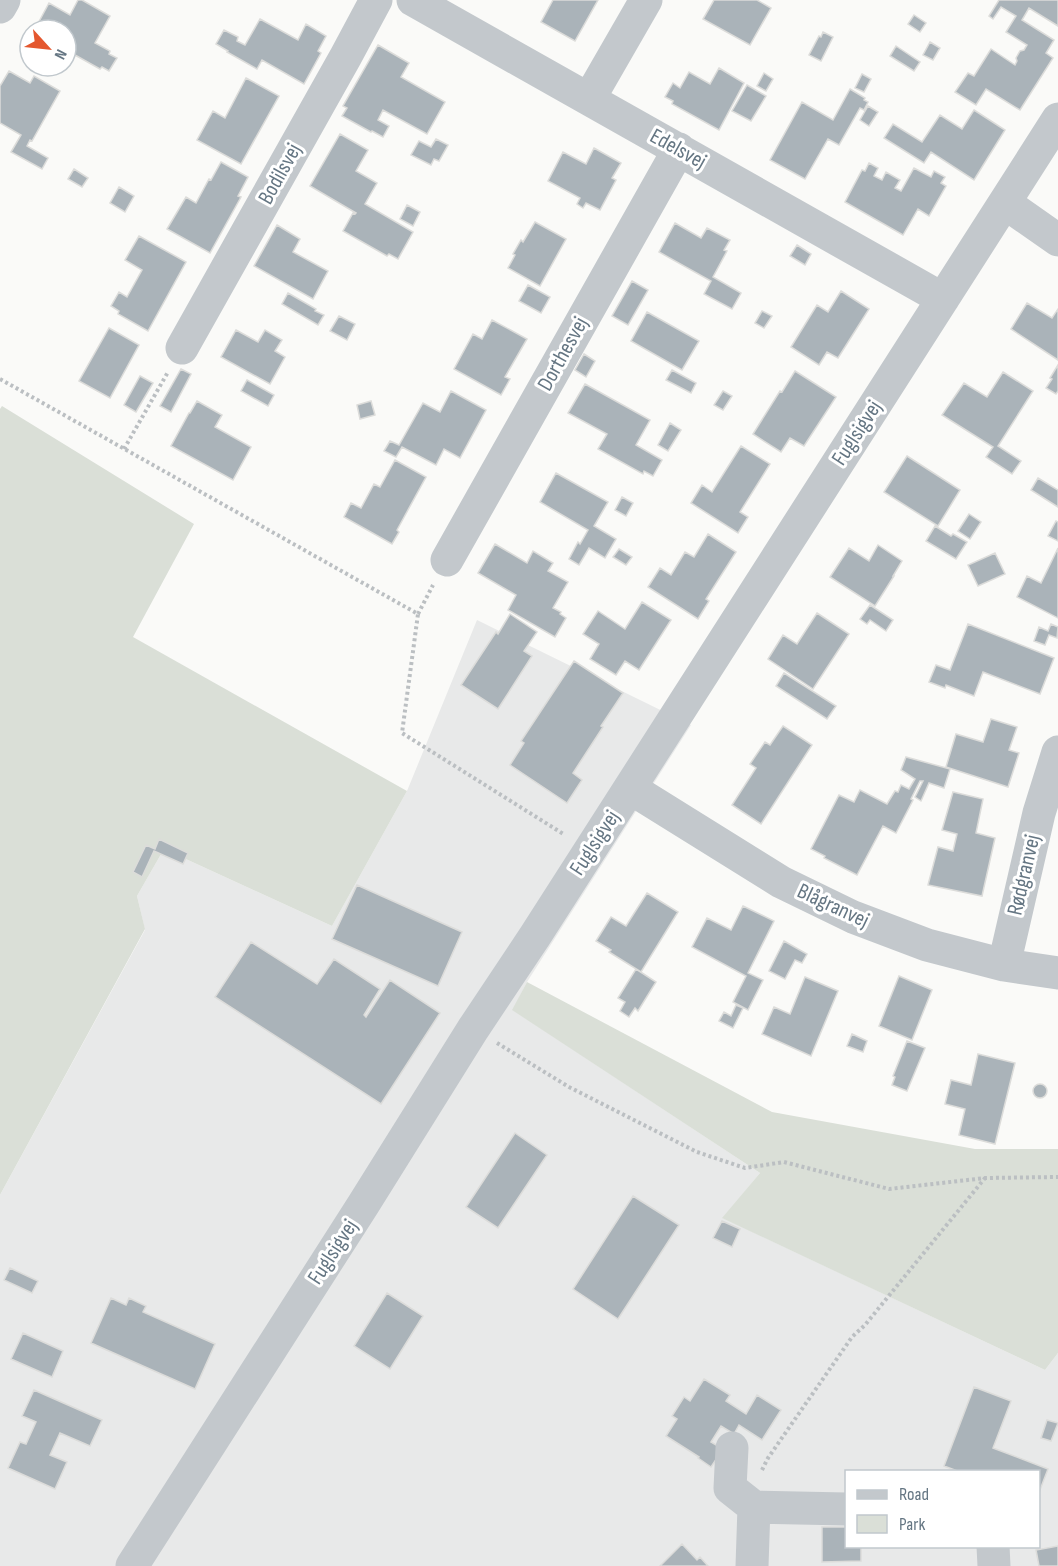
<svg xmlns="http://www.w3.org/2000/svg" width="1058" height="1566" font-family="'Sofia Sans Condensed',sans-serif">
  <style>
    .built { fill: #e8e9e9; fill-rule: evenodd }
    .green { fill: #dadfd7 }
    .building { fill: #aab3b9; stroke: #dcdcda; stroke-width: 1.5 }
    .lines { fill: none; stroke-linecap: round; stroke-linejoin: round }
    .path { stroke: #bbbfc2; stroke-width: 4; stroke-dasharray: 3 3; stroke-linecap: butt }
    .minor { stroke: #c3c8cc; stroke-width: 33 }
    .labels { text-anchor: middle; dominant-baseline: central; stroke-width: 6; stroke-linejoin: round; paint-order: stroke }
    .street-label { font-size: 22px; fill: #657683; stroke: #fff }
  </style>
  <rect width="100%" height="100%" fill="#fafaf8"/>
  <path class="built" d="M477 620 691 725 527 982 513 1010 760 1173 723 1218 1045 1370 1058 1353V1566H0V1195L145 930 137 896 164 849 332 926 407 791ZM846 1472H1038V1546H846Z"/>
  <path class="green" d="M2 406 194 524 133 637 407 791 332 926 164 849 137 896 145 929 0 1195V409Z
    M527 982 772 1112 975 1149H1058V1353L1045 1370 722 1218 760 1173 512 1010Z"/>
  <path class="building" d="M78 0H82L110 16 95 43 110 51 109 54 117 58 109 71 102 67 100 69 66 50V30L35 29 49 3 70 15Z
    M553 0H598L575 41 541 22Z
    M714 0H757L771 8 750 45 703 19Z
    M999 0H1058V26L1029 8 1022 20 1054 40 1046 53 1053 58 1020 110 986 89 976 105 955 92 968 73 974 76 991 49 1015 65 1017 61 1016 58 1020 51 1024 50 1027 45 1006 32 1016 16 1001 7 993 19 989 16Z
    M914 15 926 23 920 32 908 24Z
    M260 19 298 40 306 24 326 36 318 51 321 53 304 84 262 60 257 69 227 52 228 51 216 44 224 30 238 37 237 41 245 45Z
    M823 32 833 37 821 61 809 55 819 36 821 37Z
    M930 42 940 48 933 60 923 55Z
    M378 45 409 63 401 77 445 102 427 134 383 110 378 120 389 126 383 137 372 131 371 132 342 116 347 108 343 106Z
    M896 46 920 62 914 71 890 56Z
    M719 68 744 83 719 130 672 104 673 101 665 97 673 83 680 88 689 72 710 84Z
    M9 71 30 83 34 76 60 91 32 141 30 140 27 146 48 158 42 169 11 152 21 135 0 123V86Z
    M764 73 773 79 766 91 757 86Z
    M862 74 871 79 864 92 855 88Z
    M246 78 279 96 241 164 197 140 213 111 225 118Z
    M747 85 766 96 751 121 732 111Z
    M850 89 865 98 864 100 868 102 864 110 860 108 839 145 828 139 805 179 770 160 802 102 833 120Z
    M868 106 878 112 869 126 860 120Z
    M974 110 1005 130 974 180 931 152 924 163 884 138 893 124 922 142 940 115 962 129Z
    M340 134 368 150 356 171 377 183 365 204 413 232 398 259 389 254 387 256 343 231 353 213 355 214 356 213 310 186Z
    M436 139 448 145 439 161 434 159 431 165 411 155 419 141 431 147Z
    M594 148 621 163 612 178 616 180 600 210 586 203 583 208 577 204 580 198 548 181 563 152 586 164Z
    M221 162 248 177 238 196 241 197 210 253 167 229 186 197 196 203 209 179 211 180Z
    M869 163 878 168 874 176 882 180 886 172 900 180 895 188 901 191 914 168 931 177 934 171 945 177 941 183 946 186 929 216 918 209 903 235 845 202 862 170 865 171Z
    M74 169 88 178 82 187 68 179Z
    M119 187 134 196 125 212 110 203Z
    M407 205 420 212 413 226 400 219Z
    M535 222 566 239 540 286 508 268 515 255 513 254 521 240 523 242Z
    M675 223 701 238 707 228 730 240 724 250 727 251 713 277 741 293 732 309 704 294 711 281 659 252Z
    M277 225 300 239 293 252 328 271 313 299 254 266Z
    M139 236 186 262 148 331 118 314 119 311 111 306 119 292 127 297 142 270 125 260Z
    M797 245 811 254 805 265 790 256Z
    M632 281 648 290 628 325 612 316Z
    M528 285 550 297 541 313 519 301Z
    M841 291 869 309 838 358 827 352 819 365 791 347 817 305 828 312Z
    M288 293 316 309 315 311 324 315 318 325 282 304Z
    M1027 303 1052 318 1058 309V360L1011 329Z
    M762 311 772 316 764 328 755 323Z
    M647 312 699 341 682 370 631 341Z
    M339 316 355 324 347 340 330 331Z
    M492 320 527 339 505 377 510 379 501 395 454 369 473 334 482 339Z
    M109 328 139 345 110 398 79 381Z
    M236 330 258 342 265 330 282 340 275 351 285 357 270 384 221 357Z
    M584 354 595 361 586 377 575 370Z
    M1058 365V391L1056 394 1046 388 1052 379 1050 378Z
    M181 369 191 374 171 412 160 406Z
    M672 370 696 383 691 393 666 380Z
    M795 371 836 397 804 446 790 438 781 452 753 434 780 391 782 392Z
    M1003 372 1033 391 998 446 1021 461 1012 474 986 457 993 447 942 415 964 383 987 397Z
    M140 376 153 383 136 412 124 405Z
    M247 380 274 395 268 406 241 391Z
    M585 384 650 420 636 445 662 460 653 476 644 471 643 474 598 449 607 434 568 413Z
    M451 391 486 410 460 458 444 449 436 465 402 447 396 457 384 451 390 441 399 445 423 403 440 412Z
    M723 391 732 396 723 410 714 405Z
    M197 401 222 415 215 427 251 447 233 480 171 446 189 413H190Z
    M371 401 375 415 360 419 357 405Z
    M670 423 681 430 668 451 658 445Z
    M741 446 770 464 740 512 748 517 738 533 691 503 702 485 712 492Z
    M907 456 960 490 938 526 884 492Z
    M395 460 426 477 397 530 399 532 392 544 344 517 351 503 361 508 374 484 380 487Z
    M556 473 608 502 594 526 616 539 605 558 589 548 579 565 569 559 578 542 580 544 588 530 540 502Z
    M1038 478 1058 490V507L1031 490Z
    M622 497 633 503 626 516 615 510Z
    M969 514 981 522 970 539 958 531Z
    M1056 521 1058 522V541L1048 536Z
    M935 526 951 536 953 534 967 542 956 559 926 541Z
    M708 534 736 552 706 599 709 601 698 619 648 587 660 568 671 575 685 552 694 557Z
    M495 544 527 563 533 551 553 563 548 571 568 582 553 608 561 612 560 614 566 618 555 637 508 610 516 595 478 573Z
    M878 545 902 561 893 576H894L875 606 830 577 849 548 869 561Z
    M1058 548V618L1017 597 1027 576 1041 583Z
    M619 549 632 557 626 565 613 557Z
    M995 553 1005 574 978 586 968 565Z
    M642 602 671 620 639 670 625 661 616 675 590 659 599 644 583 634 598 611 625 629Z
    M870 605 893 620 886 631 870 620 867 624 860 619Z
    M817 613 849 634 813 689 768 659 783 635 797 644Z
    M510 614 537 632 524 651 532 656 498 709 461 685 496 632 498 634Z
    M968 624 1054 658 1040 694 983 672 974 696 946 685 945 688 929 682 936 665 950 670Z
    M1051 624 1058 627 1057 638 1049 635 1045 645 1034 641 1039 627 1048 631Z
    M574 661 623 693 601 726 603 727 573 773 582 780 567 803 510 765 524 743 521 741Z
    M784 673 836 706 827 719 776 686Z
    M991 719 1017 727 1009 750 1019 753 1008 787 946 767 956 734 983 742Z
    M783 726 812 745 761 824 732 805 756 768 750 764 765 742 770 745Z
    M906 757 950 769 944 788 929 783 921 801 915 797 923 781H920L911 799 913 800 896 833 883 826 857 875 824 858 825 856 811 849 839 795 854 802 860 790 887 804 895 791 898 792 901 785 909 789 915 779 901 770Z
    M953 792 983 799 976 833 995 838 982 896 928 885 938 847 953 851 957 834 942 830Z
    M159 839 188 853 183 864 154 851 142 877 133 872 146 845 155 849Z
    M357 885 462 932 438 986 332 939Z
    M647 893 678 912 641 972 609 952 611 950 596 941 611 917 626 926Z
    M743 906 774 921 748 973 763 980 748 1010 733 1002 746 976 692 947 707 918 731 930Z
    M784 941 807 954 802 963 795 960 785 979 769 971Z
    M251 942 317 984 334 959 380 989 364 1015 366 1017 390 980 440 1013 381 1104 215 997Z
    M636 969 656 982 638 1011 635 1008 629 1017 620 1011 625 1002 618 998Z
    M899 976 932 990 912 1040 879 1026Z
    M805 977 838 991 811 1056 762 1034 774 1007 790 1014Z
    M736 1005 743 1008 733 1028 719 1021 724 1012 731 1016Z
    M852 1034 867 1041 863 1052 847 1046Z
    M907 1041 925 1048 907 1091 892 1085 895 1077 893 1076Z
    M978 1054 1015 1063 995 1144 959 1135 965 1109 945 1104 951 1080 971 1085Z
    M1033 1091a7 7 0 1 1 14 0a7 7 0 1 1-14 0Z
    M515 1133 547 1155 498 1228 466 1207Z
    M633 1196 679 1225 618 1319 573 1289Z
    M722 1221 740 1229 732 1247 713 1238Z
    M10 1268 38 1281 32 1293 4 1280Z
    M387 1293 423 1316 390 1369 354 1346Z
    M111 1298 126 1305 129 1298 146 1306 143 1312 215 1344 195 1389 91 1343Z
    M23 1333 63 1351 52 1377 11 1359Z
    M704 1379 730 1395 726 1401 746 1414 757 1395 781 1410 762 1440 739 1425 734 1434 721 1426 711 1442 723 1449 711 1467 698 1458 699 1457 666 1436 677 1419 672 1416 684 1397 690 1401Z
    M974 1387 1011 1401 993 1448 1048 1469 1038 1495V1472H960L944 1466Z
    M34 1390 102 1420 90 1446 60 1433 50 1455 67 1462 55 1489 8 1468 20 1442 26 1444 36 1422 22 1416Z
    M1047 1420 1058 1423 1051 1441 1041 1438Z
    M822 1527H846V1546H861V1561L822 1562Z
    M682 1544 697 1560 700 1557 708 1566H660Z
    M1058 1546V1566H1039L1036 1550Z"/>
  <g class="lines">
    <path class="path" d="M0 379 418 614 402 733 565 835
      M124 449 168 372
      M418 614 433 585
      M497 1043 569 1087 697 1152 745 1168 784 1162 889 1189 985 1178 1058 1177
      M762 1470 768 1458 852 1337 865 1325 985 1178"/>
    <path class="minor" d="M413 0 943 299
      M0 7 4 0
      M589 99 646 0
      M1005 203 1058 240
      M182 348 346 56 376 0
      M447 560 679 149
      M630 788 781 882 853 917 927 945 1004 965 1058 973
      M1004 965 1039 813 1058 752
      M732 1448 730 1488 754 1507
      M993 1546 994 1566
      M132 1566 363 1205 473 1029 535 936 1058 119
      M752 1566 754 1507 846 1509"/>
  </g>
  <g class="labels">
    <g class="street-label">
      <text transform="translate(678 149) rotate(29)">Edelsvej</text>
      <text transform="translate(280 174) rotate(-61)">Bodilsvej</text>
      <text transform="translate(563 354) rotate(-61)">Dorthesvej</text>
      <text transform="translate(857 433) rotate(-57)">Fuglsigvej</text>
      <text transform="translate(595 843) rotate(-57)">Fuglsigvej</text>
      <text transform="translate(1024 875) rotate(-77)">Rødgranvej</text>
      <text transform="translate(833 906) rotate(25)">Blågranvej</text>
      <text transform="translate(333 1252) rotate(-57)">Fuglsigvej</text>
    </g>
  </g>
  <rect x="845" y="1470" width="195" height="78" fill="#ffffff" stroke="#c1c8cd" stroke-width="1.5"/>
  <rect x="857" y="1490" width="30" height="9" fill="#c3c8cc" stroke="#c1c8cd" stroke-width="1.5"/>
  <text x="899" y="1500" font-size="18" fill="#657683">Road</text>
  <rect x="857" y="1515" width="30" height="18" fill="#dadfd7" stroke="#c1c8cd" stroke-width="1.5"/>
  <text x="899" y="1530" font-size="18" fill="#657683">Park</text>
  <g transform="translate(48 48) rotate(117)"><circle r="28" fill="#ffffff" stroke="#c1c8cd" stroke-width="1.5"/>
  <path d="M0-4.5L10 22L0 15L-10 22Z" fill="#e4572e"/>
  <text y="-9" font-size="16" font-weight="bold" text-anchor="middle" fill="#657683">N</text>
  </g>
</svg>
